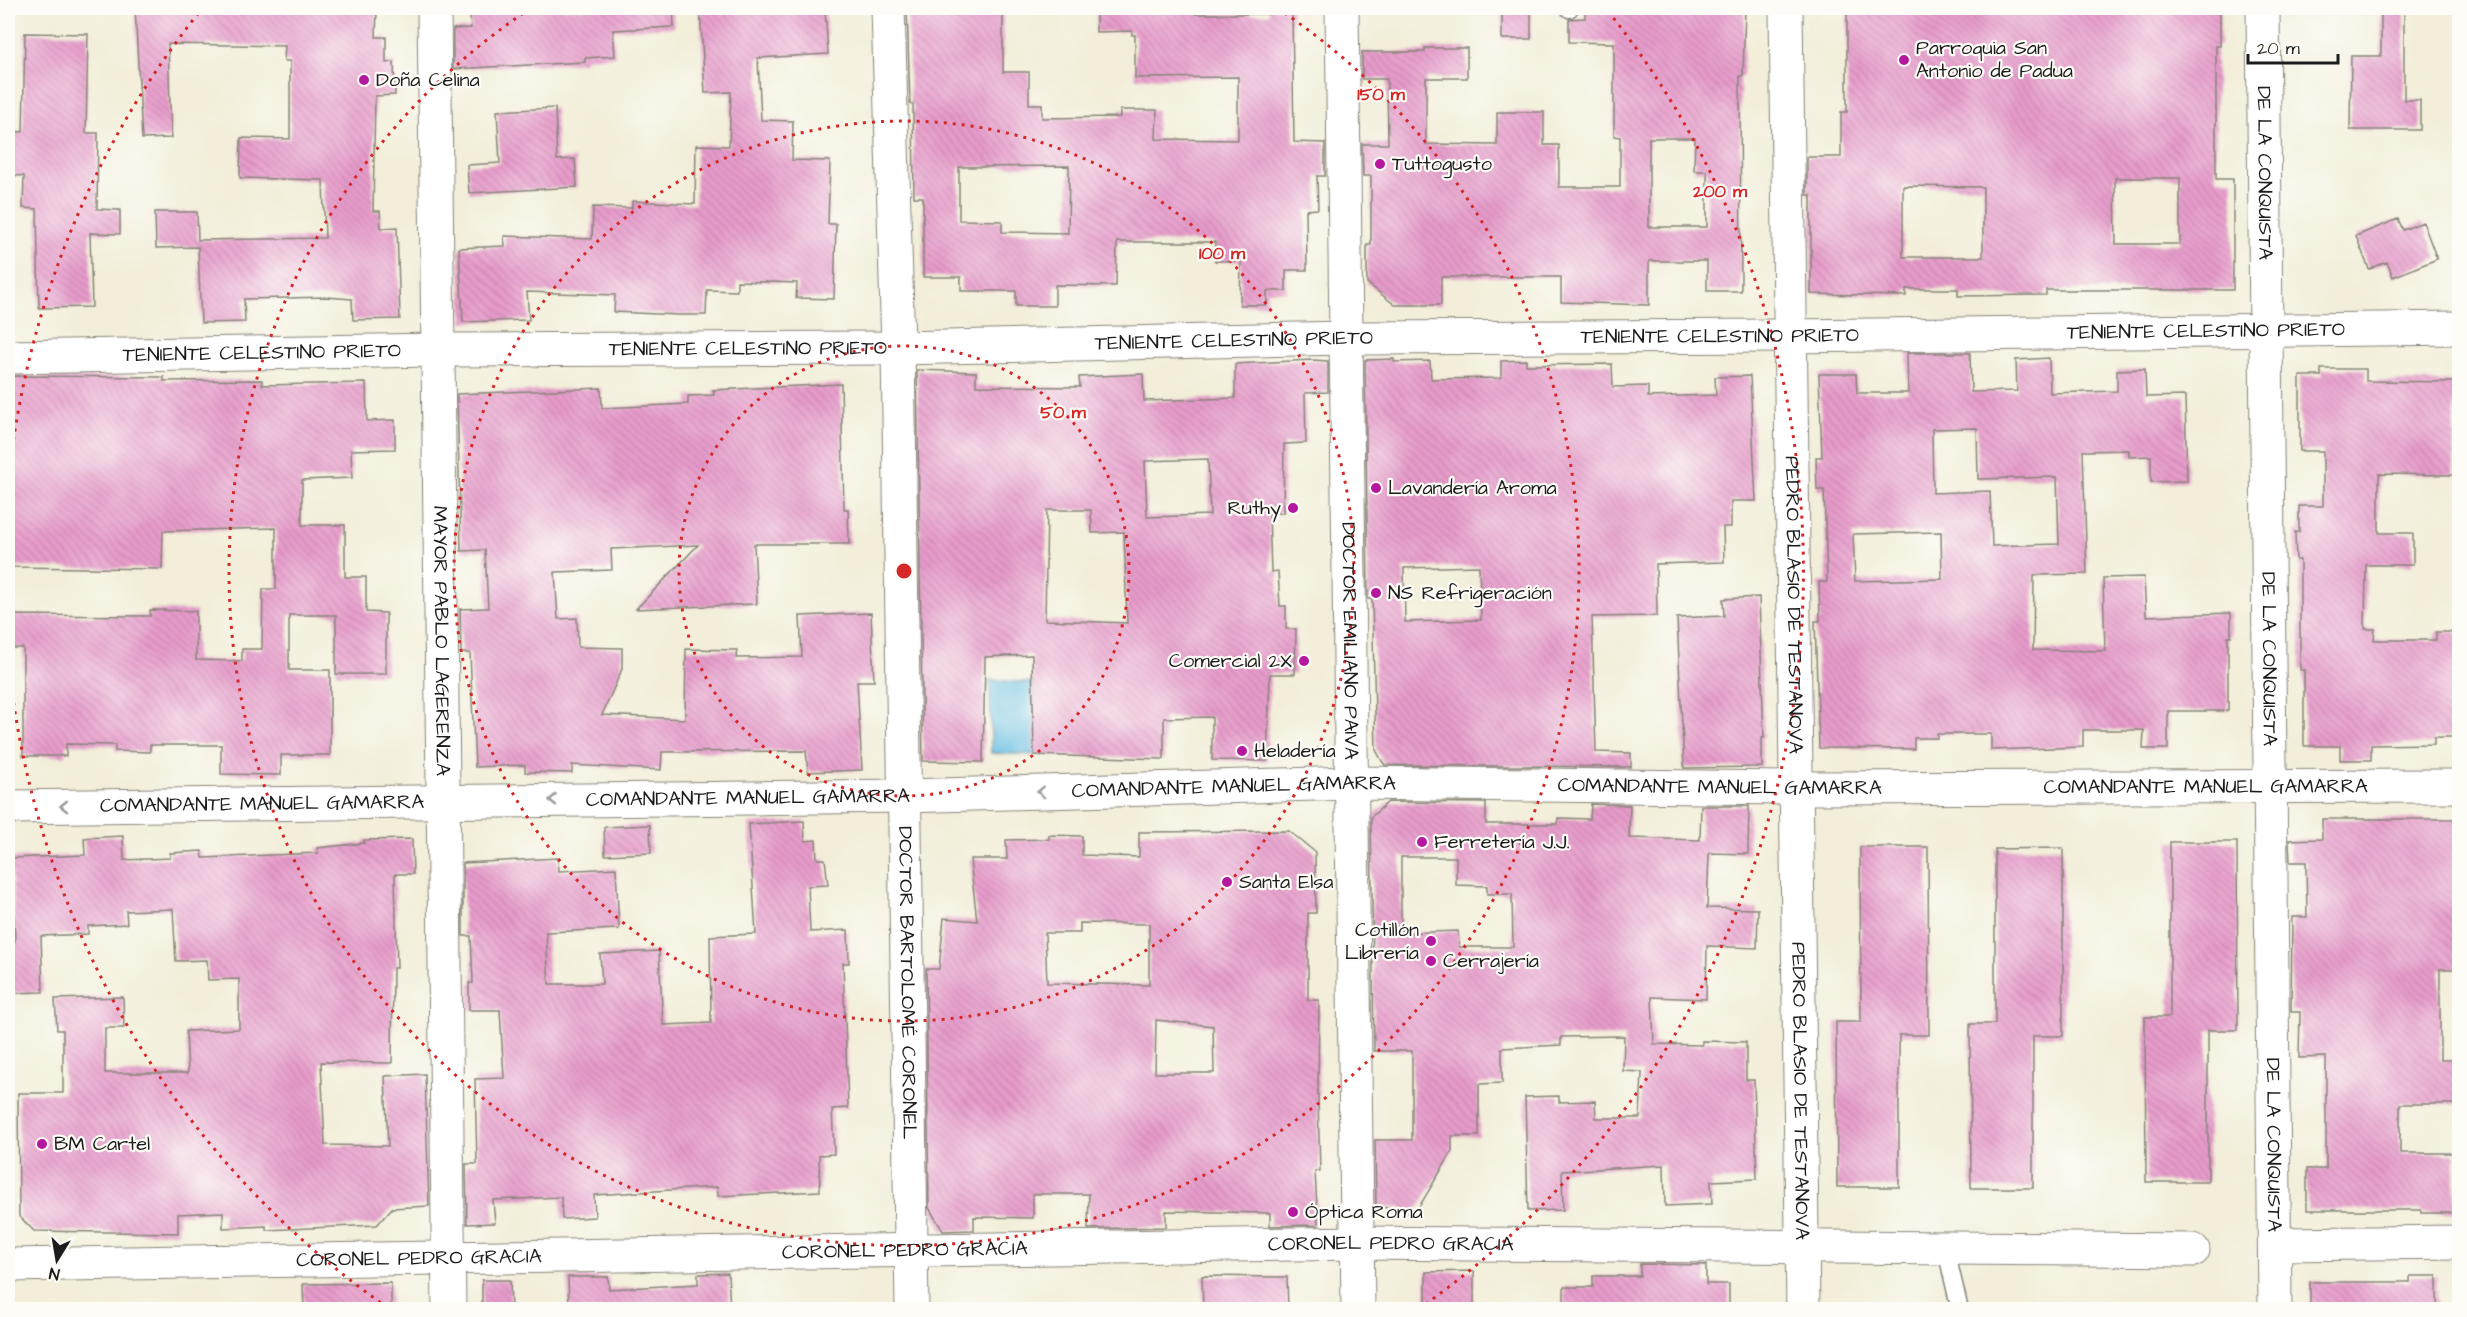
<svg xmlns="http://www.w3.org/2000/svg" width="2467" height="1317" font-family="'Architects Daughter',sans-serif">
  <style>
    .water { fill: #65bee2; stroke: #406d7f; stroke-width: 1.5 }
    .building { fill: url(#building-back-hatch); fill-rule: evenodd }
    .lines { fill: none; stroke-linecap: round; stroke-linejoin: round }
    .service-casing { stroke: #87857a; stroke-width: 19 }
    .minor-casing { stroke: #87857a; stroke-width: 35 }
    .service { stroke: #fff; stroke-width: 16 }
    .minor { stroke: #fff; stroke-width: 33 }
    .oneway { stroke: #999 }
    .ring { fill: none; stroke: #d62828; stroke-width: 3; stroke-dasharray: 3 6 }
    .poi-dot { fill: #b5179e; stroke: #fdfcf7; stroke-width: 2 }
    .labels { text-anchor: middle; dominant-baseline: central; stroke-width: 4.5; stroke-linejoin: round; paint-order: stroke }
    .poi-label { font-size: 20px; fill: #1c1c1c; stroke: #fdfcf7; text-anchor: start }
    .street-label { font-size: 20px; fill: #1c1c1c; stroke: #fdfcf7 }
    .centre { fill: #d62828; stroke: #fdfcf7; stroke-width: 3 }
    .ring-label { font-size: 18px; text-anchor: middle; font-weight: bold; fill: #d62828; stroke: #fdfcf7; stroke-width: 4.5; stroke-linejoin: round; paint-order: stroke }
  </style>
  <defs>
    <pattern id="building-back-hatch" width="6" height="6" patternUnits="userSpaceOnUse" patternTransform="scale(1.5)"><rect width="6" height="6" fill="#e79bcb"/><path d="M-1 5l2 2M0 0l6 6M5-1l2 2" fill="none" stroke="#c685ae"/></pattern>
  </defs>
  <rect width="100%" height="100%" fill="#fdfcf7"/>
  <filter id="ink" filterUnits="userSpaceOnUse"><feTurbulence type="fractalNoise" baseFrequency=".0167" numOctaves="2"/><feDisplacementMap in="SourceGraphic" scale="12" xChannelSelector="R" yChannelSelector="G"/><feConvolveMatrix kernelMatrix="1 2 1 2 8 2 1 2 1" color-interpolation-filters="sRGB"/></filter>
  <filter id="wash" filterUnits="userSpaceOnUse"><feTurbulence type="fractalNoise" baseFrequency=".008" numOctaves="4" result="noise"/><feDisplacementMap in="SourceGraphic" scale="24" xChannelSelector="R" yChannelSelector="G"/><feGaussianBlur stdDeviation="1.35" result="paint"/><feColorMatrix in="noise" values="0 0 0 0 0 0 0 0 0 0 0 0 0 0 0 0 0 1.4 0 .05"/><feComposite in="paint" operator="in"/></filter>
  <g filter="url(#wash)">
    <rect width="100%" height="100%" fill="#f2eed9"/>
    <path class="water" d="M990 680 1037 683V755L991 753Z"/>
    <g id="blocks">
      <path class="building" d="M135 8H377L376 37H386V63L394 62 395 95 375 96 373 211H380L381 228 397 227 400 319 353 320 352 299 326 297 244 299 245 322 201 323 198 247 156 248 155 212H197L198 240 325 238 323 180 240 178 241 138 290 139V61H284L285 46 168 44 171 138 142 139Z
        M469 8H673L674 27 613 30 615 56 585 58V62L453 69V29L471 28Z
        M700 8H825L828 54 758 58 761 120 793 121 792 160 830 161 828 224H836L834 299 796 298 797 283 737 281V291L707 290 706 315H679L614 312 615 295 527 292 529 320 463 322 459 248 505 246 504 236 592 239 593 207 632 208V201L695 204 696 145 729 146 731 92 705 93Z
        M907 8H1003V72H1029V104H1042V118L1120 117V110H1157L1156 139 1238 140V77L1135 78V35H1132V31L1096 32V8H1195V14H1269V8H1292L1294 142 1325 143V176H1317L1318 209 1306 210 1307 270H1286V291H1267V305H1240L1241 261H1215V242H1117L1116 286 1055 285V306H1016V291H961V277H923V197H914L913 104H910ZM1069 166 1068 233 1002 232V221L959 220V167Z
        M1502 8H1531V39H1502Z
        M1585 8H1745L1743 76H1740L1741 291H1707V261H1649V305L1561 302V277H1441V305H1395L1367 283V245H1371V176H1363L1362 144H1388L1387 79H1362V52H1425V48H1467V78H1426V144L1497 145V112H1544V145H1559V187H1620V137L1614 136V43L1569 42V19L1585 18ZM1649 138H1695L1694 171H1707V227H1649Z
        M1847 8H2220V46H2216V179H2233V290H2046V295L1958 296V289H1906V296L1811 294V195H1807V157H1841V112H1847ZM2115 178H2180V244H2116ZM1903 186 1983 187V257H1903Z
        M2381 8H2404V100H2420V130H2350L2351 56H2381Z
        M25 33 88 34 86 133H98L97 209 120 210V234L90 233 92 307 39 308 37 209 23 208 24 176 8 175V131L23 132Z
        M555 108 557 160 575 159 577 187 469 193 467 165 500 163 497 111Z
        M2398 219 2403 230 2423 222 2437 259 2393 277 2387 262 2369 269 2356 236Z
        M1907 353H1970L1971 392 2017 391 2016 360 2049 358 2050 393 2117 391V370L2145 369 2146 397 2185 396 2187 481 2151 482V456L2129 457V450L2083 451 2087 574 2034 575 2033 650 2105 651 2103 578 2144 577 2146 616 2231 613V636H2228V711H2168V749H2143L2144 730H2083V747L1991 750V734H1937V738H1914V749L1819 748 1815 621H1820L1819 582H1827L1824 490H1817L1816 457H1822L1819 374H1856L1857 393H1908ZM1977 428 1978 479 2057 477 2059 544 1992 546 1990 491 1933 493 1932 429ZM1941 532 1942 579 1855 581 1853 534Z
        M1394 359V362L1430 361 1431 379 1501 378V361L1526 360V365L1612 364 1613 387 1648 386V397L1716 395 1715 377 1750 376 1756 501H1731V527H1723L1724 562 1656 564 1657 616 1592 617 1596 752 1631 753V767L1385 765 1382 761 1376 750 1372 599H1368L1365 360ZM1479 566 1481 620 1405 622 1404 568Z
        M1312 360 1328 361V392L1305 393 1306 443 1284 444 1283 513H1269L1271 572 1278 571 1280 606H1286V629H1296L1295 674H1270L1267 761 1212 760V717L1164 718V759L1034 755 1032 655 985 657 983 762 923 761 917 370 976 372V386L1080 387 1079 377 1143 374 1144 401 1235 398V364ZM1208 459 1210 515 1147 517 1145 461ZM1047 510H1091L1092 533 1124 532 1127 623 1045 620Z
        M2321 369H2366V381L2454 382V475L2379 474V533H2413V565H2366L2365 629H2375L2374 640H2436V632H2460V737H2434V744L2371 745V760H2340V746H2304V670H2300V560H2296L2295 532H2299V506H2323V451H2300V376H2321Z
        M11 376 164 377V381L262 380V385L366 383 367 421 395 420V449L351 450 352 478 302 480V525H345V577H366V612L386 613V674H336V615H289V670H330V755H281V775L221 774V745H150V752L115 751V745L66 744V756H23V648H8V615L150 616V610L196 611V660L242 661V649H262L263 589H276V528L163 531 162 569 8 567Z
        M841 384 844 509H848L849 544H754L757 604 636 609 698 545 611 549 612 570 555 572 558 619 577 618 578 647 622 648V669L602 715 685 719 686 649 737 650 736 658 802 657 800 616 871 613 874 681H857L862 770 808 772 806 751 662 752 661 770 572 765V773L525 772V765L475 767 470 653H461L460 609 488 608 485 550 461 551 457 394 601 388 602 408 688 404V396L714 395 713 390Z
        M1759 597 1764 738H1762V767L1684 768 1677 618 1724 616 1723 599Z
        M1388 802 1486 803V824H1557L1558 818 1590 819 1591 804 1630 805 1629 838 1700 840 1701 806H1749L1748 854 1709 853 1707 908 1758 909 1757 948 1707 946 1706 999 1652 997 1654 1044 1702 1045V1041L1746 1042V1080H1754L1757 1179 1711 1181 1712 1204 1665 1206 1664 1165 1562 1171 1563 1210 1528 1211 1525 1097 1559 1096V1102L1595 1101 1596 1118H1640L1642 1072 1623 1071 1624 1036 1561 1037V1045L1502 1048V1083L1479 1084V1136H1452V1152L1413 1217 1400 1207 1376 1208 1375 1140H1412V1051H1374L1371 817ZM1401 857H1456V885L1487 886V894H1512L1513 947H1459L1458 931 1401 933Z
        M2322 819H2460V969H2440V1060H2460V1104H2400V1153H2455V1213H2421V1210H2307V1169H2326V1057L2299 1058 2300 1012H2291L2292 917H2307L2306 862H2290L2289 840 2322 839Z
        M804 821 805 841 816 840 817 859H825L828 885 808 886 810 932 848 930 849 963H843L848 1108 832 1109 834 1154 819 1155 820 1191 718 1196 717 1187 594 1195 595 1217 562 1219 561 1197 493 1200 495 1223 467 1224 466 1164H477L475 1079 504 1078 500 1010H469V983H473L471 936H463V863L558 858 559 871 616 868 619 929 546 932 549 984H602L600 954 659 951 663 1025 711 1023 710 936 756 934 749 824Z
        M650 825 651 853 605 855 604 827Z
        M1289 831 1315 852 1316 913H1308V1000H1319L1318 1099 1320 1171H1315L1318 1225 1270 1226V1213L1166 1211V1227L1088 1229 1089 1194H1033V1218L974 1217V1230L943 1231 929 1208 926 969H939L944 918 977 921 970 859H1007L1006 840 1049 839V835L1082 836V855L1139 857V832ZM1080 923 1149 924V985L1047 983 1045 933H1080ZM1156 1020 1213 1026 1214 1073H1155Z
        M123 836 124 860 170 858V853L202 851 203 858 318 853 317 848 364 843V840L412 839 413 874H395L397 968H393L392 1063 321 1062 325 1145 388 1146 385 1076 425 1074 429 1206 392 1208 377 1225 266 1230V1226L223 1228V1212L178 1214V1233L34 1231 19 1216 18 1093H63V1030H57L55 999 123 997 124 1028H105V1073H188L186 1031 239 1029V979L208 980 207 960 176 961 173 909 126 911 127 924 88 926V934L41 936 43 992 11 993 9 941H15L11 858 85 855 84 838Z
        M2170 842H2237L2238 1030H2208V1182H2146L2145 1017H2170Z
        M1860 847H1928L1929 1035H1899V1187H1837L1836 1022H1861Z
        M2063 848V1036H2033V1188H1971L1970 1024H1995V849Z
        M1640 1264 1706 1265V1284H1729V1310H1564V1287H1593V1276H1640Z
        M1474 1271V1310H1426V1272Z
        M728 1273 730 1310H569L568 1277H608L609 1289 698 1284V1274Z
        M1202 1276 1287 1277 1288 1310 1203 1309Z
        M2410 1276H2437V1310H2310V1282H2410Z
        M482 1280H510L511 1310H482Z
        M391 1283V1310H304L303 1284Z"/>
    </g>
  </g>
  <g filter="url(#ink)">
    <use href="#blocks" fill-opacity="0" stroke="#87857a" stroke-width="1.5"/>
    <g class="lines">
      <g class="service-casing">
        <path id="service" d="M1569 9 1570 8
          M1946 1250 1960 1310"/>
      </g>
      <g class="minor-casing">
        <g id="minor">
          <path id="s1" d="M434 8 449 1310"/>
          <path id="s2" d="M888 8 898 348 912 1310"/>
          <path id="s3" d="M1342 8 1358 1310"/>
          <path id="s4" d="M1786 8 1803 1310"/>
          <path id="s5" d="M2263 8 2275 1310"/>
          <path id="s6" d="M8 357 438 350 898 348 1346 338 1790 336 2460 328"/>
          <path id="s7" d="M8 807 905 796 1352 783 1796 788 2460 786"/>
          <path d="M2276 1244 2460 1242"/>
          <path id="s8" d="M8 1265 1358 1243 2193 1250"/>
        </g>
      </g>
      <use href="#service" class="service"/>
      <use href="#minor" class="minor"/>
    </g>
    <defs><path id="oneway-chevron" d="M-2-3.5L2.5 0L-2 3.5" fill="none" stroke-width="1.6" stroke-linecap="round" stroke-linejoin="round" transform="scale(1.5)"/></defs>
    <g class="oneway">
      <use href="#oneway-chevron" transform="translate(1041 792) rotate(178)"/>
      <use href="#oneway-chevron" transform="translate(553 800) rotate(179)"/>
      <use href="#oneway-chevron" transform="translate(64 806) rotate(179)"/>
    </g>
  </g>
  <g class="ring">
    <circle cx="904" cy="571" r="225"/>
    <circle cx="904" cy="571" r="450"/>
    <path d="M1277 8A675 675 0 1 1 531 8"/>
    <path d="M388 1308A900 900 0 0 1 8 657M8 485A900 900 0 0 1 200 11M1608 11A900 900 0 0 1 1420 1308"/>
  </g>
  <g class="poi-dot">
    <circle cx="1904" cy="60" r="6"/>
    <circle cx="364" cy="80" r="6"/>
    <circle cx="1380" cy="164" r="6"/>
    <circle cx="1376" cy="488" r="6"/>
    <circle cx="1293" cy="508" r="6"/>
    <circle cx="1376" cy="593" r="6"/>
    <circle cx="1304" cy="661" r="6"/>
    <circle cx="1242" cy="751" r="6"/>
    <circle cx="1422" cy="842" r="6"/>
    <circle cx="1227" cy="882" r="6"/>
    <circle cx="1431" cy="941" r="6"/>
    <circle cx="1431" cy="961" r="6"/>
    <circle cx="42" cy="1144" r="6"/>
    <circle cx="1293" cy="1212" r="6"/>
  </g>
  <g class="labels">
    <g class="poi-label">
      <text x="1916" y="48">Parroquia San<tspan x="1916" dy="23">Antonio de Padua</tspan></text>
      <text x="376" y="80">Doña Celina</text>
      <text x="1392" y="164">Tuttogusto</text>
      <text x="1388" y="488">Lavandería Aroma</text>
      <text x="1281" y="508" text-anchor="end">Ruthy</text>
      <text x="1388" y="593">NS Refrigeración</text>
      <text x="1292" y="661" text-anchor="end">Comercial 2X</text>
      <text x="1254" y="751">Heladería</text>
      <text x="1434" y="842">Ferretería J.J.</text>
      <text x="1239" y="882">Santa Elsa</text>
      <text x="1419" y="930" text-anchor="end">Cotillón<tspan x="1419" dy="23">Librería</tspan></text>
      <text x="1443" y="961">Cerrajería</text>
      <text x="54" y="1144">BM Cartel</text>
      <text x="1305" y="1212">Óptica Roma</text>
    </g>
    <g class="street-label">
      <text stroke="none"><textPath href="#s5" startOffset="165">DE LA CONQUISTA</textPath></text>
      <text stroke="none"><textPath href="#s6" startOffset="2198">TENIENTE CELESTINO PRIETO</textPath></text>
      <text stroke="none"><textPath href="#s6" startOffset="1712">TENIENTE CELESTINO PRIETO</textPath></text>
      <text stroke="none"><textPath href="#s6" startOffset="1226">TENIENTE CELESTINO PRIETO</textPath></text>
      <text stroke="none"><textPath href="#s6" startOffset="740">TENIENTE CELESTINO PRIETO</textPath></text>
      <text stroke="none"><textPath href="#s6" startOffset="254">TENIENTE CELESTINO PRIETO</textPath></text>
      <text stroke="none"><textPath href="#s4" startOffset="597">PEDRO BLASIO DE TESTANOVA</textPath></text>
      <text stroke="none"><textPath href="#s1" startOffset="633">MAYOR PABLO LAGERENZA</textPath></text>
      <text stroke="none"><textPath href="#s3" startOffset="633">DOCTOR EMILIANO PAIVA</textPath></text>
      <text stroke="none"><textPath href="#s5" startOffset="651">DE LA CONQUISTA</textPath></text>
      <text stroke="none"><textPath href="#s7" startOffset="1712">COMANDANTE MANUEL GAMARRA</textPath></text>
      <text stroke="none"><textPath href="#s7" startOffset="2198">COMANDANTE MANUEL GAMARRA</textPath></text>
      <text stroke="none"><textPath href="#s7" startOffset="1226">COMANDANTE MANUEL GAMARRA</textPath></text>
      <text stroke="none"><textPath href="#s7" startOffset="740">COMANDANTE MANUEL GAMARRA</textPath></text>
      <text stroke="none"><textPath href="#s7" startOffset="254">COMANDANTE MANUEL GAMARRA</textPath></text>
      <text stroke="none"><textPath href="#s2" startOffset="975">DOCTOR BARTOLOMÉ CORONEL</textPath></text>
      <text stroke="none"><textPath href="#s4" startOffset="1083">PEDRO BLASIO DE TESTANOVA</textPath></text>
      <text stroke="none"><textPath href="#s5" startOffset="1137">DE LA CONQUISTA</textPath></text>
      <text stroke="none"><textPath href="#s8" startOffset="1383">CORONEL PEDRO GRACIA</textPath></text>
      <text stroke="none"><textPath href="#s8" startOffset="897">CORONEL PEDRO GRACIA</textPath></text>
      <text stroke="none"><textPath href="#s8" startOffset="411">CORONEL PEDRO GRACIA</textPath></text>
    </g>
  </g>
  <circle cx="904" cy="571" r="9" class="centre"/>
  <g class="ring-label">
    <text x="1381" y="100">150 m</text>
    <text x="1720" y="197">200 m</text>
    <text x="1222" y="259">100 m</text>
    <text x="1063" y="418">50 m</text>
  </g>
  <rect width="2467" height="1317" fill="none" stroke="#fdfcf7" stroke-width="30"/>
  <g transform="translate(57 1260) rotate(191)" stroke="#fdfcf7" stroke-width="4.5" paint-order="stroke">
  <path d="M0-4.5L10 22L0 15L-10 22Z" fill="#1c1c1c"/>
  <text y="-9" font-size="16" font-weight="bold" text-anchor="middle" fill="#1c1c1c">N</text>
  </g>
  <path d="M2248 54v9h90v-9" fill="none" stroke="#1c1c1c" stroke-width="3"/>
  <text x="2257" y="54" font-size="18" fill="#1c1c1c" stroke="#fdfcf7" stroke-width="4.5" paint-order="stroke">20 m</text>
</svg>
